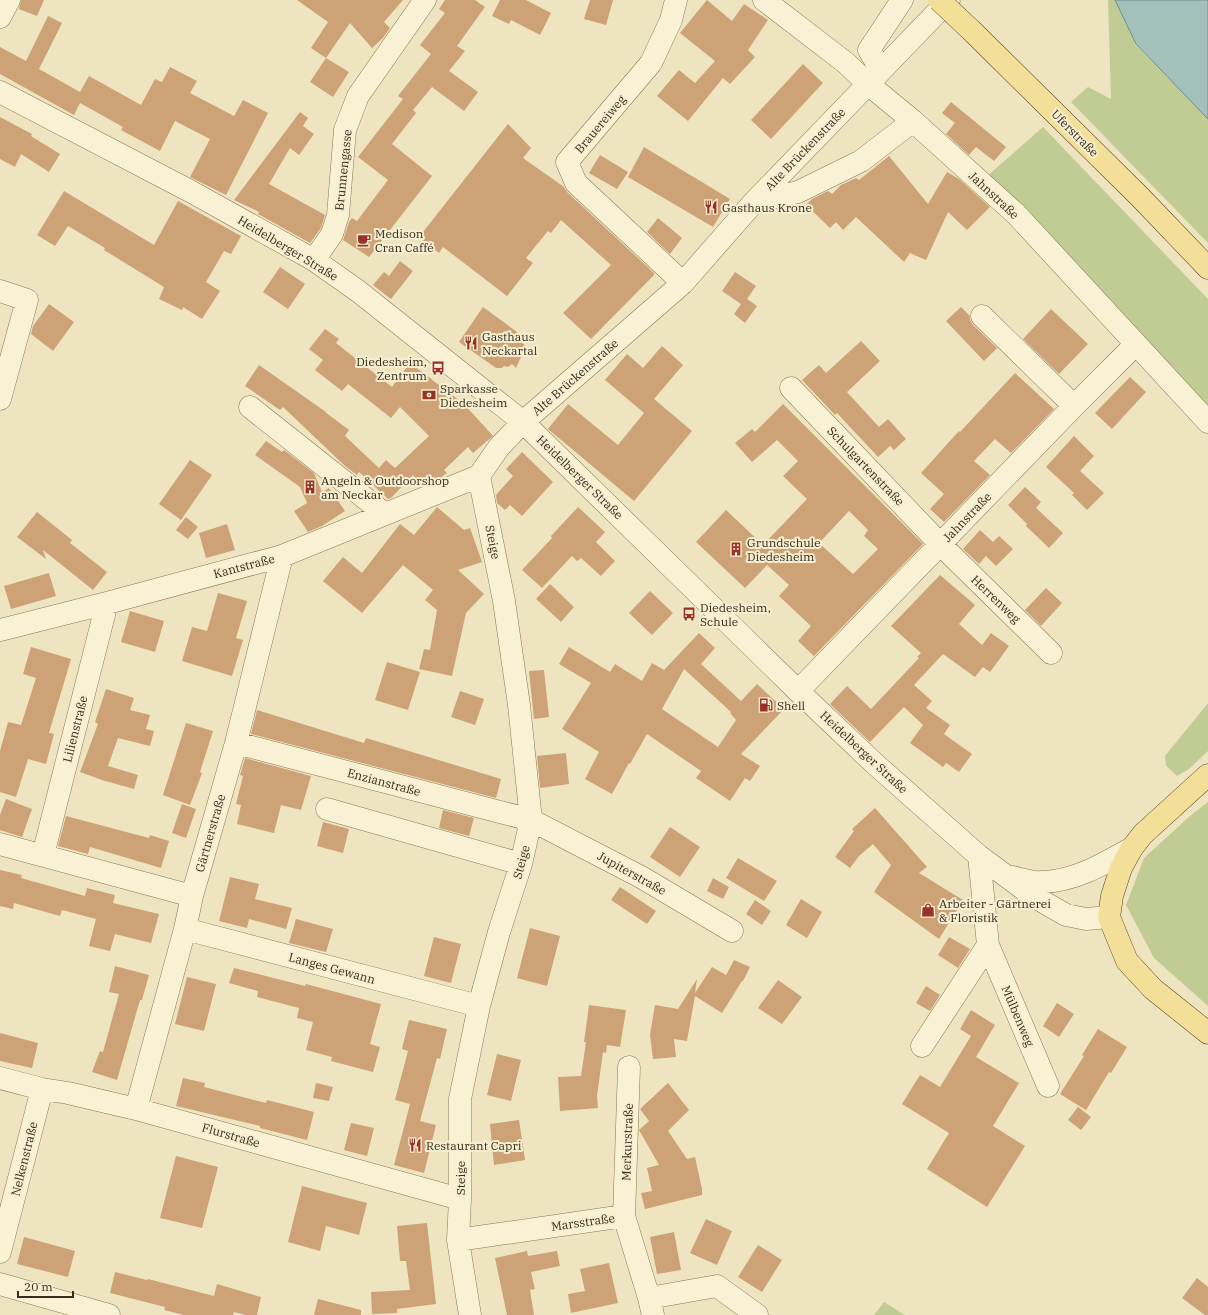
<svg xmlns="http://www.w3.org/2000/svg" width="1208" height="1315" font-family="'IBM Plex Serif',serif">
  <style>
    .green { fill: #c1cc94 }
    .water { fill: #a3c0bb; stroke: #6a8e89 }
    .building { fill: #cda276; fill-rule: evenodd }
    .lines { fill: none; stroke-linecap: round; stroke-linejoin: round }
    .minor-casing { stroke: #887658; stroke-width: 23 }
    .major-casing { stroke: #55432d; stroke-width: 23 }
    .minor { stroke: #f9f1d4; stroke-width: 22 }
    .major { stroke: #f3df97; stroke-width: 22 }
    .major-bridge-casing { stroke: #55432d; stroke-width: 23; stroke-linecap: butt }
    .major-bridge { stroke: #f3df97; stroke-width: 22 }
    .labels { text-anchor: middle; dominant-baseline: central; stroke-width: 4; stroke-linejoin: round; paint-order: stroke }
    .street-label { font-size: 12px; fill: #372c1d; stroke: #f6eed0 }
    .poi-label { font-size: 12px; fill: #372c1d; stroke: #f6eed0; text-anchor: start }
  </style>
  <rect width="100%" height="100%" fill="#eee5c0"/>
  <path class="green" d="M1108 0H1115L1136 45 1208 119V243L1071 102 1088 87 1111 99Z
    M1043 127 1208 299V405L987 176Z
    M1208 703V751L1189 769 1177 776 1166 766 1165 756Z
    M1208 802V1006L1154 958 1126 905 1144 858 1190 816Z
    M884 1302 905 1315H874Z"/>
  <path class="water" d="M1115 0H1208V119L1136 44Z"/>
  <path class="building" d="M21 0H44L37 16 19 9Z
    M297 0H403L384 22 390 28 383 38 372 48 350 23 326 58 311 48 328 22Z
    M445 0H475L485 7 457 46 465 51 449 71 478 92 464 111 432 87 413 110 416 113 392 144 432 176 369 257 343 240 349 222 352 218 357 221 388 180 358 157 403 99 398 96 431 54 420 45 445 13 439 9Z
    M500 0H526L551 13 540 35 511 20 509 24 492 16Z
    M590 0H613L606 25 584 19Z
    M707 0 732 21 744 4 768 20 748 50 755 57 730 84 723 78 688 121 657 96 679 70 695 83 715 61 680 33Z
    M48 16 62 23 39 69 80 92 89 76 141 105 155 79 162 82 170 67 197 81 190 93 234 116 243 100 268 113 226 195 190 177 210 139 175 121 160 151 121 130 123 127 80 103 74 115 0 74V47L26 61Z
    M326 58 349 72 333 97 310 82Z
    M803 64 823 83 771 139 751 120Z
    M951 102 1006 147 994 161 976 147 969 155 946 134 955 123 942 113Z
    M300 112 308 118 303 126 314 134 299 155 290 148 269 184 325 215 321 228 310 243 258 214 259 212 234 200Z
    M0 117 32 134 31 136 60 154 49 172 21 154 15 167 0 159Z
    M508 124 531 148 523 158 564 187 567 192 654 273V275L591 339 563 313 611 265 561 220 551 233 548 231 526 258 533 263 507 296 443 247 439 253 419 237Z
    M644 147 730 199 713 227 628 177Z
    M600 155 628 172 617 189 589 173Z
    M889 156 928 204 947 172 959 179 990 207 967 230 948 212 926 260 910 253 904 262 856 217 843 230 836 222 830 228 806 205 812 199 828 191 832 194 841 185 856 178 859 180Z
    M64 191 154 245 178 201 241 236 231 254 224 251 206 282 220 291 202 319 183 307 182 310 159 299 164 287 104 250 105 248 68 226 55 246 37 235Z
    M658 218 682 238 670 254 647 232Z
    M400 261 413 271 391 299 373 285 384 272 389 276Z
    M280 267 305 284 288 309 263 292Z
    M735 272 756 286 747 299 757 306 745 323 734 314 741 304 722 291Z
    M49 304 74 322 53 351 31 334 33 326Z
    M483 307 517 332 514 337 526 346 516 368 512 364 508 367 504 366 502 368H496L459 342Z
    M961 307 970 316V320L973 325 997 348 984 361 946 321Z
    M1051 309 1088 344 1059 374 1023 339Z
    M325 329 339 339 336 343 392 387 410 363 464 404 493 436 473 453 468 447 444 470 447 473 440 478 421 486 413 475 391 498 388 499 359 472 357 475 345 466 283 407 280 410 245 386 259 365 326 412H325L349 430 345 436 379 468 386 460 395 468 429 436 400 407 391 418 348 384 342 391 315 370 323 360 309 349Z
    M861 341 880 361 847 392 879 427 888 419 906 439 894 450 890 446 878 457 837 413 835 415 802 380 819 365 826 373Z
    M662 346 683 365 654 399 692 431 634 501 548 429 568 404 618 445 644 413 605 380 627 354 643 368Z
    M1015 373 1054 409 1011 453 995 439 974 461 990 475 944 522 930 509 944 494 921 473 959 431 960 432Z
    M1130 377 1146 392 1112 429 1095 413Z
    M783 404 923 544 814 656 798 641 811 626 779 596 789 585 767 565 745 588 696 542 726 510 763 545 807 499 783 476 798 461 777 440 752 462 735 443 752 429 755 432ZM849 511 868 530 864 536 878 549 853 574 819 543Z
    M1074 436 1094 456 1080 471 1104 493 1087 510 1072 495 1074 493 1046 467Z
    M266 441 282 452 284 450 314 473 322 492 329 488 345 511 322 526 308 532 294 511 307 503 300 487 255 455Z
    M522 452 553 482 522 516 510 505 505 510 497 503 496 495 513 476 506 469Z
    M190 460 212 475 181 520 159 504Z
    M1025 487 1041 502 1036 508 1063 533 1049 548 1026 526 1027 524 1008 505Z
    M437 507 464 530 470 528 482 562 458 570 484 594 466 613 452 676 419 669 424 649 430 650 437 610 425 600 433 590 403 565 362 613 323 581 343 557 362 573 400 524 414 535Z
    M578 507 605 532 596 542 615 561 601 576 581 558 577 561 572 556 542 588 522 570 552 538 551 536Z
    M37 512 72 540 70 543 107 572 93 590 43 550 46 559 17 537Z
    M186 517 198 527 188 539 176 530Z
    M227 524 235 550 206 558 199 533Z
    M980 530 993 542 999 536 1013 549 996 566 986 556 979 564 963 549Z
    M49 573 56 596 11 609 4 586Z
    M940 575 975 605 959 624 982 645 991 633 1009 646 990 672 983 667 975 677 943 654 914 685 932 701 926 708 950 725 944 734 972 754 959 772 946 763 943 767 910 743 923 725 904 707 870 742 830 704 847 686 871 709 919 658 917 657 921 653 891 626Z
    M550 584 574 607 561 622 536 599Z
    M1046 588 1062 603 1041 626 1025 610Z
    M650 591 673 613 652 635 629 613Z
    M218 593 247 601 236 638 243 640 232 676 182 661 192 627 207 631Z
    M130 611 164 621 155 652 121 642Z
    M699 633 715 648 701 664 741 701 757 684 784 709 741 754 760 766 750 781 745 778 730 801 696 778 701 771 647 734 630 764 629 763 612 794 585 779 599 752 562 729 591 683 559 664 569 647 610 672 615 664 642 681 652 663 664 670ZM684 669 731 712 730 713 736 720 718 747 662 709Z
    M31 647 71 659 49 733 54 734 46 764 28 759 16 797 0 792V751L8 722 21 725 36 678 23 674Z
    M387 662 420 672 408 710 375 700Z
    M544 670 549 717 534 719 529 671Z
    M106 689 134 698 130 710 150 715 146 729 154 731 150 746 118 738 108 766 138 775 134 789 102 780 80 772 98 724 95 722Z
    M460 691 484 699 475 725 451 717Z
    M257 710 364 743 366 738 501 779 496 798 251 734Z
    M186 723 213 731 200 772 202 773 190 805 163 795Z
    M566 753 569 784 540 788 537 756Z
    M245 758 311 776 301 810 281 805 274 833 237 824 241 805 236 804 243 776 240 775Z
    M6 799 32 809 22 837 0 830V815Z
    M182 804 196 809 186 838 172 833Z
    M875 808 927 867 919 873 963 900 939 939 874 892 891 865 873 844 859 856 850 868 835 857 854 831 852 829Z
    M443 810 474 818 469 836 439 828Z
    M66 816 149 838 150 835 169 841 161 868 90 847 88 854 58 846Z
    M323 822 349 829 343 853 317 846Z
    M670 827 700 847 680 877 650 857Z
    M738 858 777 881 764 901 726 878Z
    M0 870 22 875 21 878 85 896 87 888 115 895 113 903 159 914 151 943 115 934 110 951 89 946 96 919 62 910 60 916 14 903 13 909 0 906Z
    M230 877 259 884 255 899 292 908 286 929 249 919 247 928 219 921Z
    M713 878 729 887 723 899 707 891Z
    M620 887 656 911 647 924 611 900Z
    M801 899 822 912 807 938 786 925Z
    M755 900 771 911 762 925 746 914Z
    M296 919 333 929 326 952 289 943Z
    M530 928 560 936 547 986 517 978Z
    M434 937 461 944 451 983 424 976Z
    M949 937 970 949 958 968 938 955Z
    M734 960 750 967 743 981H742L722 1013 695 996 687 1041 674 1039 676 1057 653 1059 650 1035 655 1005 678 1009 697 979 695 993 712 967 726 975Z
    M115 966 149 975 142 1000H140L117 1080 92 1072 100 1051 103 1052 119 994 109 992Z
    M234 968 305 986 306 984 381 1004 370 1044 380 1047 373 1072 331 1061 332 1057 306 1050 313 1022 297 1018 299 1008 257 997 258 991 229 983Z
    M187 977 216 984 204 1031 175 1024Z
    M778 980 802 997 782 1024 758 1008Z
    M926 986 940 995 930 1011 916 1003Z
    M1057 1003 1074 1014 1059 1037 1043 1026Z
    M589 1005 626 1010 620 1047 607 1045 606 1053 603 1052 597 1096 598 1108 560 1111 558 1077 581 1076 586 1042H584Z
    M971 1010 995 1025 976 1057 1019 1083 993 1126 1025 1146 987 1207 927 1169 949 1133 902 1104 920 1075 940 1087 971 1036 960 1029Z
    M409 1020 447 1029 440 1059 437 1058 420 1121 436 1125 424 1173 394 1165 410 1104 395 1100 408 1051 402 1049Z
    M1098 1029 1127 1047 1111 1073 1109 1072 1086 1110 1060 1094 1084 1056 1082 1055Z
    M0 1033 38 1043 32 1068 0 1061Z
    M497 1054 521 1060 511 1101 487 1095Z
    M183 1078 205 1083 204 1087 266 1103 267 1100 314 1112 307 1140 260 1128V1126L176 1106Z
    M316 1083 333 1087 329 1101 313 1098Z
    M668 1083 689 1110 668 1131 687 1159 695 1157 702 1189V1195L645 1209 641 1193 652 1191 647 1168 659 1165 639 1130 649 1121 640 1109Z
    M1078 1107 1091 1117 1081 1130 1068 1120Z
    M519 1120 525 1160 494 1165 490 1124Z
    M351 1123 374 1128 367 1156 344 1150Z
    M176 1156 218 1167 202 1228 160 1218Z
    M302 1186 367 1203 359 1235 326 1226 320 1251 288 1242Z
    M706 1219 732 1231 717 1265 690 1253Z
    M427 1223 436 1304 397 1309V1313L372 1314 371 1292 410 1290 406 1261H400L397 1226Z
    M674 1232 681 1270 657 1274 650 1237Z
    M24 1237 75 1251 68 1277 17 1264Z
    M758 1245 782 1260 762 1292 738 1277Z
    M527 1251 528 1256 557 1251 560 1266 531 1272 535 1289 530 1290 534 1315H507L495 1258Z
    M609 1263 618 1303 571 1313 568 1294 585 1291 580 1269Z
    M115 1272 147 1280 148 1279 214 1296 217 1284 261 1297 257 1315H246L234 1312 233 1315H184L164 1310 165 1307 110 1293Z
    M1197 1278 1208 1287V1315H1205L1182 1298Z
    M318 1299 361 1310V1315H314Z"/>
  <g class="lines">
    <g class="minor-casing">
      <path id="minor" d="M676 0 671 20 651 63 567 162 576 183 683 283
        M949 0 868 84 913 121 1016 214 1208 422
        M0 17 9 0
        M881 70 869 50 902 0
        M0 92 190 191 314 260 358 291 523 422 798 691 875 764 979 856 1033 896 1066 915 1086 919 1109 917
        M754 202 798 192 861 161 913 121
        M314 260 332 234 338 215 345 130 358 96 425 0
        M0 291 27 300 0 399
        M982 316 1074 406
        M791 388 941 545 1051 653
        M250 407 385 514
        M0 630 107 603 282 556 479 476
        M798 691 1074 406 1136 344
        M236 743 531 820 641 877 732 931
        M327 809 521 864
        M0 844 192 896
        M43 855 107 603
        M979 856 988 945 1048 1086
        M1012 877C1021 879 1032 883 1042 882 1075 881 1104 864 1132 848
        M185 929 479 1006
        M922 1046 988 945
        M0 1078 42 1089 68 1093 136 1109 460 1199
        M136 1109 185 929 192 896 236 743 282 556
        M624 1216 629 1067
        M458 1240 624 1216 649 1298 653 1315
        M0 1252 42 1089
        M0 1284 109 1315
        M649 1298 717 1286 757 1315
        M470 1315 458 1240 460 1199V1099L479 1006 499 932 521 864 531 820 519 705 504 601 479 476 499 447 523 422 683 283 754 202 868 84 846 63 764 0"/>
    </g>
    <g class="major-casing">
      <path id="major" d="M973 32 1140 197 1208 268
        M1208 775 1143 834 1132 848 1121 868 1112 896 1109 917 1127 961 1153 989 1208 1033"/>
    </g>
    <use href="#minor" class="minor"/>
    <use href="#major" class="major"/>
    <g class="major-bridge-casing">
      <path id="major-bridge" d="M939 0 973 32"/>
    </g>
    <use href="#major-bridge" class="major-bridge"/>
  </g>
  <defs>
    <g id="restaurant-bare" transform="scale(1.08)"><path d="M-5-6h1v4h1v-4h1v4h1v-4h1v5L-1.5 .5V6h-2V.5L-5-1ZM5-6V6H3V1.5H1.5Q1.5-4 5-6Z" fill="#983127" stroke="#f6eed0" stroke-width="2.5" paint-order="stroke"/></g>
    <g id="cafe-bare" transform="scale(1.08)"><path d="M-5.5-4.5H6V0H3Q3 3.5 0 3.5H-2.5Q-5.5 3.5-5.5 0ZM3-3.2v2h1.7v-2ZM-6 4.5H4V6H-6Z" fill="#983127" stroke="#f6eed0" stroke-width="2.5" paint-order="stroke"/></g>
    <g id="bus-bare" transform="scale(1.08)"><path d="M-5-6H5V4H4V6H2V4H-2V6H-4V4H-5ZM-3.5-4V0h7V-4ZM-3.5 1.2v1.5H-2V1.2ZM2 1.2v1.5H3.5V1.2Z" fill="#983127" stroke="#f6eed0" stroke-width="2.5" paint-order="stroke"/></g>
    <g id="bank-bare" transform="scale(1.08)"><path d="M-6-4H6V4H-6ZM0-2.3a2.3 2.3 0 1 0 0 4.6a2.3 2.3 0 1 0 0-4.6Z" fill="#983127" stroke="#f6eed0" stroke-width="2.5" paint-order="stroke"/></g>
    <g id="building-bare" transform="scale(1.08)"><path d="M-4-6H4V6H1V3H-1V6H-4ZM-2.5-4.3h1.7v1.8h-1.7ZM.8-4.3h1.7v1.8H.8ZM-2.5-1h1.7V.8h-1.7ZM.8-1h1.7V.8H.8Z" fill="#983127" stroke="#f6eed0" stroke-width="2.5" paint-order="stroke"/></g>
    <g id="fuel-bare" transform="scale(1.08)"><path d="M-5.5-6h7V0h2V4h1.3V-2.5L3-4.5l.8-.8L6-3V5H2.5V1h-1V6h-7ZM-4.2-4.7v3.2H.2V-4.7Z" fill="#983127" stroke="#f6eed0" stroke-width="2.5" paint-order="stroke"/></g>
    <g id="shop-bare" transform="scale(1.08)"><path d="M-5-2.5h2.3a2.7 3.5 0 0 1 5.4 0H5L5.5 6h-11ZM-1.5-2.5h3a1.5 2.3 0 0 0-3 0Z" fill="#983127" stroke="#f6eed0" stroke-width="2.5" paint-order="stroke"/></g>
  </defs>
  <g fill-rule="evenodd">
    <use href="#restaurant-bare" x="711" y="207"/>
    <use href="#cafe-bare" x="364" y="240"/>
    <use href="#restaurant-bare" x="471" y="343"/>
    <use href="#bus-bare" x="438" y="368"/>
    <use href="#bank-bare" x="429" y="395"/>
    <use href="#building-bare" x="310" y="487"/>
    <use href="#building-bare" x="736" y="549"/>
    <use href="#bus-bare" x="689" y="614"/>
    <use href="#fuel-bare" x="766" y="705"/>
    <use href="#shop-bare" x="928" y="910"/>
    <use href="#restaurant-bare" x="415" y="1145"/>
  </g>
  <g class="labels">
    <g class="street-label">
      <text transform="translate(600 124) rotate(-50)">Brauereiweg</text>
      <text transform="translate(1075 133) rotate(45)">Uferstraße</text>
      <text transform="translate(805 149) rotate(-46)">Alte Brückenstraße</text>
      <text transform="translate(343 170) rotate(-84)">Brunnengasse</text>
      <text transform="translate(994 195) rotate(43)">Jahnstraße</text>
      <text transform="translate(288 248) rotate(31)">Heidelberger Straße</text>
      <text transform="translate(575 377) rotate(-41)">Alte Brückenstraße</text>
      <text transform="translate(866 466) rotate(46)">Schulgartenstraße</text>
      <text transform="translate(580 477) rotate(44)">Heidelberger Straße</text>
      <text transform="translate(967 517) rotate(-46)">Jahnstraße</text>
      <text transform="translate(493 542) rotate(79)">Steige</text>
      <text transform="translate(244 566) rotate(-15)">Kantstraße</text>
      <text transform="translate(996 599) rotate(44)">Herrenweg</text>
      <text transform="translate(75 729) rotate(-76)">Lilienstraße</text>
      <text transform="translate(864 752) rotate(43)">Heidelberger Straße</text>
      <text transform="translate(384 782) rotate(15)">Enzianstraße</text>
      <text transform="translate(210 833) rotate(-74)">Gärtnerstraße</text>
      <text transform="translate(521 862) rotate(-75)">Steige</text>
      <text transform="translate(632 873) rotate(29)">Jupiterstraße</text>
      <text transform="translate(332 968) rotate(15)">Langes Gewann</text>
      <text transform="translate(1018 1016) rotate(67)">Mülbenweg</text>
      <text transform="translate(231 1135) rotate(16)">Flurstraße</text>
      <text transform="translate(627 1142) rotate(-88)">Merkurstraße</text>
      <text transform="translate(24 1159) rotate(-76)">Nelkenstraße</text>
      <text transform="translate(460 1178) rotate(-90)">Steige</text>
      <text transform="translate(583 1222) rotate(-8)">Marsstraße</text>
    </g>
    <g class="poi-label">
      <text x="722" y="207">Gasthaus Krone</text>
      <text x="375" y="233">Medison<tspan x="375" dy="14">Cran Caffé</tspan></text>
      <text x="482" y="336">Gasthaus<tspan x="482" dy="14">Neckartal</tspan></text>
      <text x="427" y="361" text-anchor="end">Diedesheim,<tspan x="427" dy="14">Zentrum</tspan></text>
      <text x="440" y="388">Sparkasse<tspan x="440" dy="14">Diedesheim</tspan></text>
      <text x="321" y="480">Angeln &amp; Outdoorshop<tspan x="321" dy="14">am Neckar</tspan></text>
      <text x="747" y="542">Grundschule<tspan x="747" dy="14">Diedesheim</tspan></text>
      <text x="700" y="607">Diedesheim,<tspan x="700" dy="14">Schule</tspan></text>
      <text x="777" y="705">Shell</text>
      <text x="939" y="903">Arbeiter - Gärtnerei<tspan x="939" dy="14">&amp; Floristik</tspan></text>
      <text x="426" y="1145">Restaurant Capri</text>
    </g>
  </g>
  <path d="M18 1291v6h55v-6" fill="none" stroke="#372c1d" stroke-width="2"/>
  <text x="24" y="1291" font-size="12" fill="#372c1d" stroke="#f6eed0" stroke-width="3" paint-order="stroke">20 m</text>
</svg>
